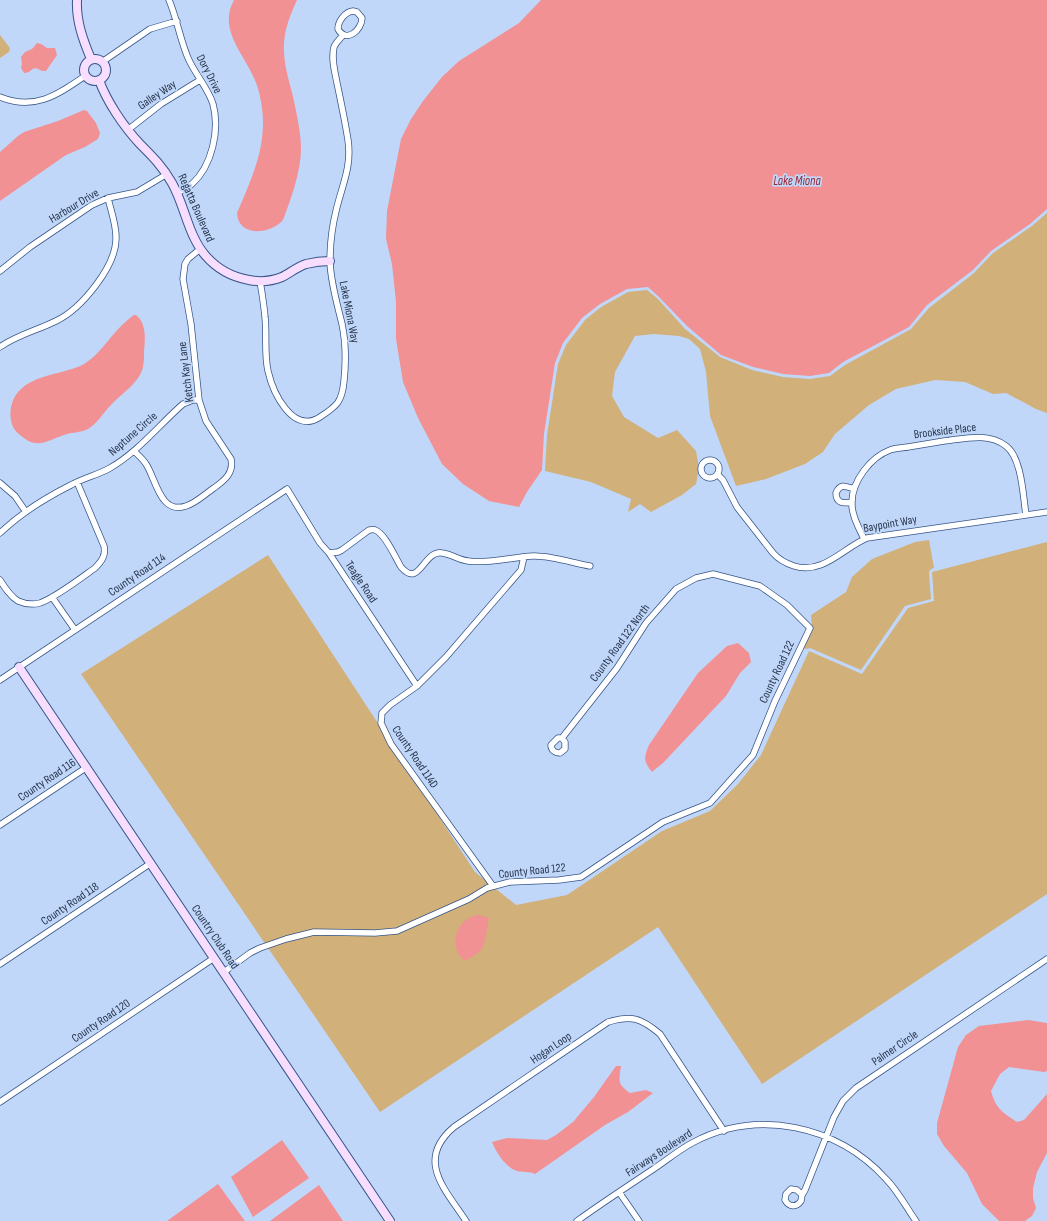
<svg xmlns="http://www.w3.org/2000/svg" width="1047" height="1221" font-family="'Sofia Sans Condensed',sans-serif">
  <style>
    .green { fill: #d1b07a }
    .water { fill: #f19193 }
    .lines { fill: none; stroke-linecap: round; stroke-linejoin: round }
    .street-casing { stroke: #365587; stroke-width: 7 }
    .secondary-casing { stroke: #365587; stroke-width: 10 }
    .street { stroke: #fff; stroke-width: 5.5 }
    .secondary { stroke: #f7ddfe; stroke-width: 8 }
    .labels { text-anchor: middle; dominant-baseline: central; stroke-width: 3.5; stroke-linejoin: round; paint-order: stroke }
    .street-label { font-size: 12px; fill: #27364d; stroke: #c1d7fa }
    .water-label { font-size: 13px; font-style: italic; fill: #982936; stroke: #c1d7fa }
  </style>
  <rect width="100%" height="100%" fill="#c1d7fa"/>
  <path class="green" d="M0 35 10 48 9 52 0 58Z
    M1047 213V413L1036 409 1006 393 993 394 965 382 935 380 896 389 869 405 835 434 823 452 805 464 766 479 736 486 710 416 706 372 700 349 689 339 679 336 654 334 635 336 615 372 612 396 624 417 658 438 677 430 696 451 699 468 696 484 682 495 651 512 640 504 628 512 631 499 591 482 545 471 547 435 558 364 566 345 585 320 601 307 628 292 647 290 658 299 685 329 720 357 752 370 783 377 810 379 830 376 845 365 911 329 929 308 974 273 993 253 1032 226Z
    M929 540 934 568 931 569 929 572 931 599 905 606 861 670 810 648 807 649 803 648 812 628 811 615 846 592 852 577 872 559 915 542Z
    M1047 542V894L762 1084 658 927 380 1112 81 674 268 555 475 872 516 905 567 895 662 831 710 811 738 784 761 755 809 651 862 674 908 608 934 601 932 572Z"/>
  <path class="water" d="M234 0H297C290 15 283 33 284 50 284 67 290 83 294 101 297 116 301 133 301 149 301 171 291 199 283 220 270 235 238 237 237 213 249 184 263 156 263 123 263 109 260 91 254 78 243 53 218 29 234 0Z
    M541 0H1047V209L1030 224 991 251 973 270 927 305 909 327 843 362 829 373 810 376 783 374 753 367 721 355 687 326 659 297 648 287 627 289 600 304 582 318 563 343 555 363 544 434 542 470 527 492 519 507 489 501 463 484 442 464 418 418 403 382 396 339V302L392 264 386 239 387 211 401 139 411 119 423 101 442 77 459 61 519 23Z
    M37 43 41 44 47 48H55L57 55 46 71H42C30 64 34 73 24 73L21 68 22 64 21 57 25 52 32 49Z
    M84 110 87 111 96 123 100 133 98 139 85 147 66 155 0 201V152L18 136 24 132 58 121Z
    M134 315H136C147 324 145 339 144 352 144 360 144 368 140 375 133 387 120 395 111 405 103 413 97 424 88 429 80 433 72 432 64 435 46 441 37 450 20 435 15 431 12 427 11 420 9 411 12 399 18 392 35 373 64 375 84 364 94 358 101 349 108 341 115 332 124 322 134 315Z
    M738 643 749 653 751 662 740 673 726 696 663 763 652 772C643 761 644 757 649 745L698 673 727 646Z
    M479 915 489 918C487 926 486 943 481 950 477 954 470 958 465 961 447 948 456 917 479 915Z
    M1028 1020 1047 1023V1071L1044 1072 1009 1067 1000 1074 991 1091C996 1109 1002 1112 1017 1122L1024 1120 1047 1094V1153L1037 1172 1033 1188V1198L1036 1208 1032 1216 1025 1221H999L982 1204 967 1173 944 1146 937 1134V1123L958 1047 966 1035 979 1026Z
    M616 1066H621C619 1081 617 1084 630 1093L646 1090 653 1093 628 1112 605 1125 535 1174C529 1171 523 1173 517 1171 505 1167 496 1152 492 1142L507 1138 547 1140 556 1135 573 1122 594 1097Z
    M282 1140 309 1178 253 1217 231 1177Z
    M218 1184 245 1221H167Z
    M319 1185 343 1221H270Z"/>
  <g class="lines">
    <g class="street-casing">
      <path id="street" d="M169 0C177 19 180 39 188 58 195 74 208 88 213 104 220 130 212 166 192 184 187 188 182 190 177 193
        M353 11 357 12 362 18C362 30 346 44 338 29 338 21 345 12 353 11Z
        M102 62 150 29 177 21
        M0 97C35 111 57 95 85 76
        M129 129 161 104 200 80
        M0 271 30 247 92 205 108 198 137 192 167 174
        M260 281C262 293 264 305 265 317 267 335 264 353 268 371 273 393 293 435 320 417 337 406 342 402 344 381 346 362 346 343 342 324 337 303 331 284 330 262 330 245 332 227 336 211 342 185 352 167 348 140 345 121 341 102 337 83 335 72 331 59 334 47 336 42 340 39 343 35
        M0 347C17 335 38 330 56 321 81 309 117 266 116 237 116 224 111 211 108 198
        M134 451C138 455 143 459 146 464 156 479 160 515 186 506 196 503 205 494 214 488 225 480 234 473 231 459L206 421 199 400 191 324 183 279 185 264 188 259 200 249
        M701 469a9 9 0 1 1 18 0a9 9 0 1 1-18 0Z
        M717 474 723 480 737 507 773 553C779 560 785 563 794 566 823 575 843 548 867 538L1047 512
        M0 483 15 496 26 512
        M852 502C843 504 836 503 836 493 840 483 846 486 854 489
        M0 533C19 515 47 497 71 485 83 478 98 475 110 468 138 452 159 425 183 404L193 400H199
        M864 539C859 528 851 514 852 502 852 481 871 457 890 450 895 448 902 448 908 447 920 445 932 443 944 441 964 439 988 432 1006 446 1022 458 1023 496 1026 515
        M329 553 338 552 342 550 369 530C371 530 373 529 375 530 385 533 396 559 401 567 420 589 423 550 442 553 451 554 459 560 468 561 487 564 513 557 533 556 549 555 573 563 590 566
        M0 580C5 588 10 596 18 601 25 604 33 605 40 603 55 598 81 578 95 568 102 561 106 555 104 546L77 482
        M52 597 75 630
        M0 680 287 489 320 543 329 553 417 686
        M0 825 87 767
        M493 886 391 744 381 723 382 713 390 705 417 686 446 657 521 570 524 557
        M0 964 151 863
        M224 972 250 953 260 948 286 939 314 932 375 933 397 931 469 899 487 888 510 882 559 880 581 877 663 822 710 803 753 755 775 701 810 628 787 605 760 586 713 574 696 578 676 589 646 623 617 668 562 738H558L551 745C551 750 555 753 560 753L565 749V742L562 738
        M0 1102 214 958
        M619 1192 639 1221
        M802 1195 797 1190 791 1189 786 1194 785 1200C789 1207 796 1208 801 1201L802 1195 805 1190 834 1117 843 1101 856 1088 1047 959
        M466 1221C445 1189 415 1160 454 1127L608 1022C632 1015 641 1018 660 1034L724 1131
        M577 1221C602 1203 628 1186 655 1168 667 1160 679 1150 692 1143 757 1108 837 1125 886 1179 898 1191 906 1207 916 1221"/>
    </g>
    <g class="secondary-casing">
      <path id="secondary" d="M77 0C76 21 83 40 91 59
        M84 70a11 11 0 1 1 22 0a11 11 0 1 1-22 0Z
        M99 80C107 102 124 127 140 144 153 157 163 167 172 183 185 206 188 235 205 255 216 268 232 277 249 280 259 282 272 281 282 277 290 273 297 267 306 264 314 262 322 261 330 261
        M19 667 390 1221"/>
    </g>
    <use href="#street" class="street"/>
    <use href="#secondary" class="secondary"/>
  </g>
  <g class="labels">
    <g class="street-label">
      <text transform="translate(209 74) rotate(63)">Dory Drive</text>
      <text transform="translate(157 95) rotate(-34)">Galley Way</text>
      <text transform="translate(74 206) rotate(-31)">Harbour Drive</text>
      <text transform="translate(196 208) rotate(66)">Regatta Boulevard</text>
      <text transform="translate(349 312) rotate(79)">Lake Miona Way</text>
      <text transform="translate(186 372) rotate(-97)">Ketch Kay Lane</text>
      <text transform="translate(945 431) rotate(-7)">Brookside Place</text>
      <text transform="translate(133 434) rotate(-41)">Neptune Circle</text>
      <text transform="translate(890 524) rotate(-10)">Baypoint Way</text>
      <text transform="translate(137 575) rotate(-34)">County Road 114</text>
      <text transform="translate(361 582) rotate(56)">Teagle Road</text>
      <text transform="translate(620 643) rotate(-54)">County Road 122 North</text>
      <text transform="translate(777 672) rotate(-65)">County Road 122</text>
      <text transform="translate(415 757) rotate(56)">County Road 114D</text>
      <text transform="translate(47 780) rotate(-34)">County Road 116</text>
      <text transform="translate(532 871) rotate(-6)">County Road 122</text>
      <text transform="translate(70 904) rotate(-34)">County Road 118</text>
      <text transform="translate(215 937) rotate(56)">Country Club Road</text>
      <text transform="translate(101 1021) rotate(-34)">County Road 120</text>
      <text transform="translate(551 1048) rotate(-34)">Hogan Loop</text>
      <text transform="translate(895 1048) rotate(-34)">Palmer Circle</text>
      <text transform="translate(659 1153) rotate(-33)">Fairways Boulevard</text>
    </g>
    <g class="water-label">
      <text x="797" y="181">Lake Miona</text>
    </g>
  </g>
</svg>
